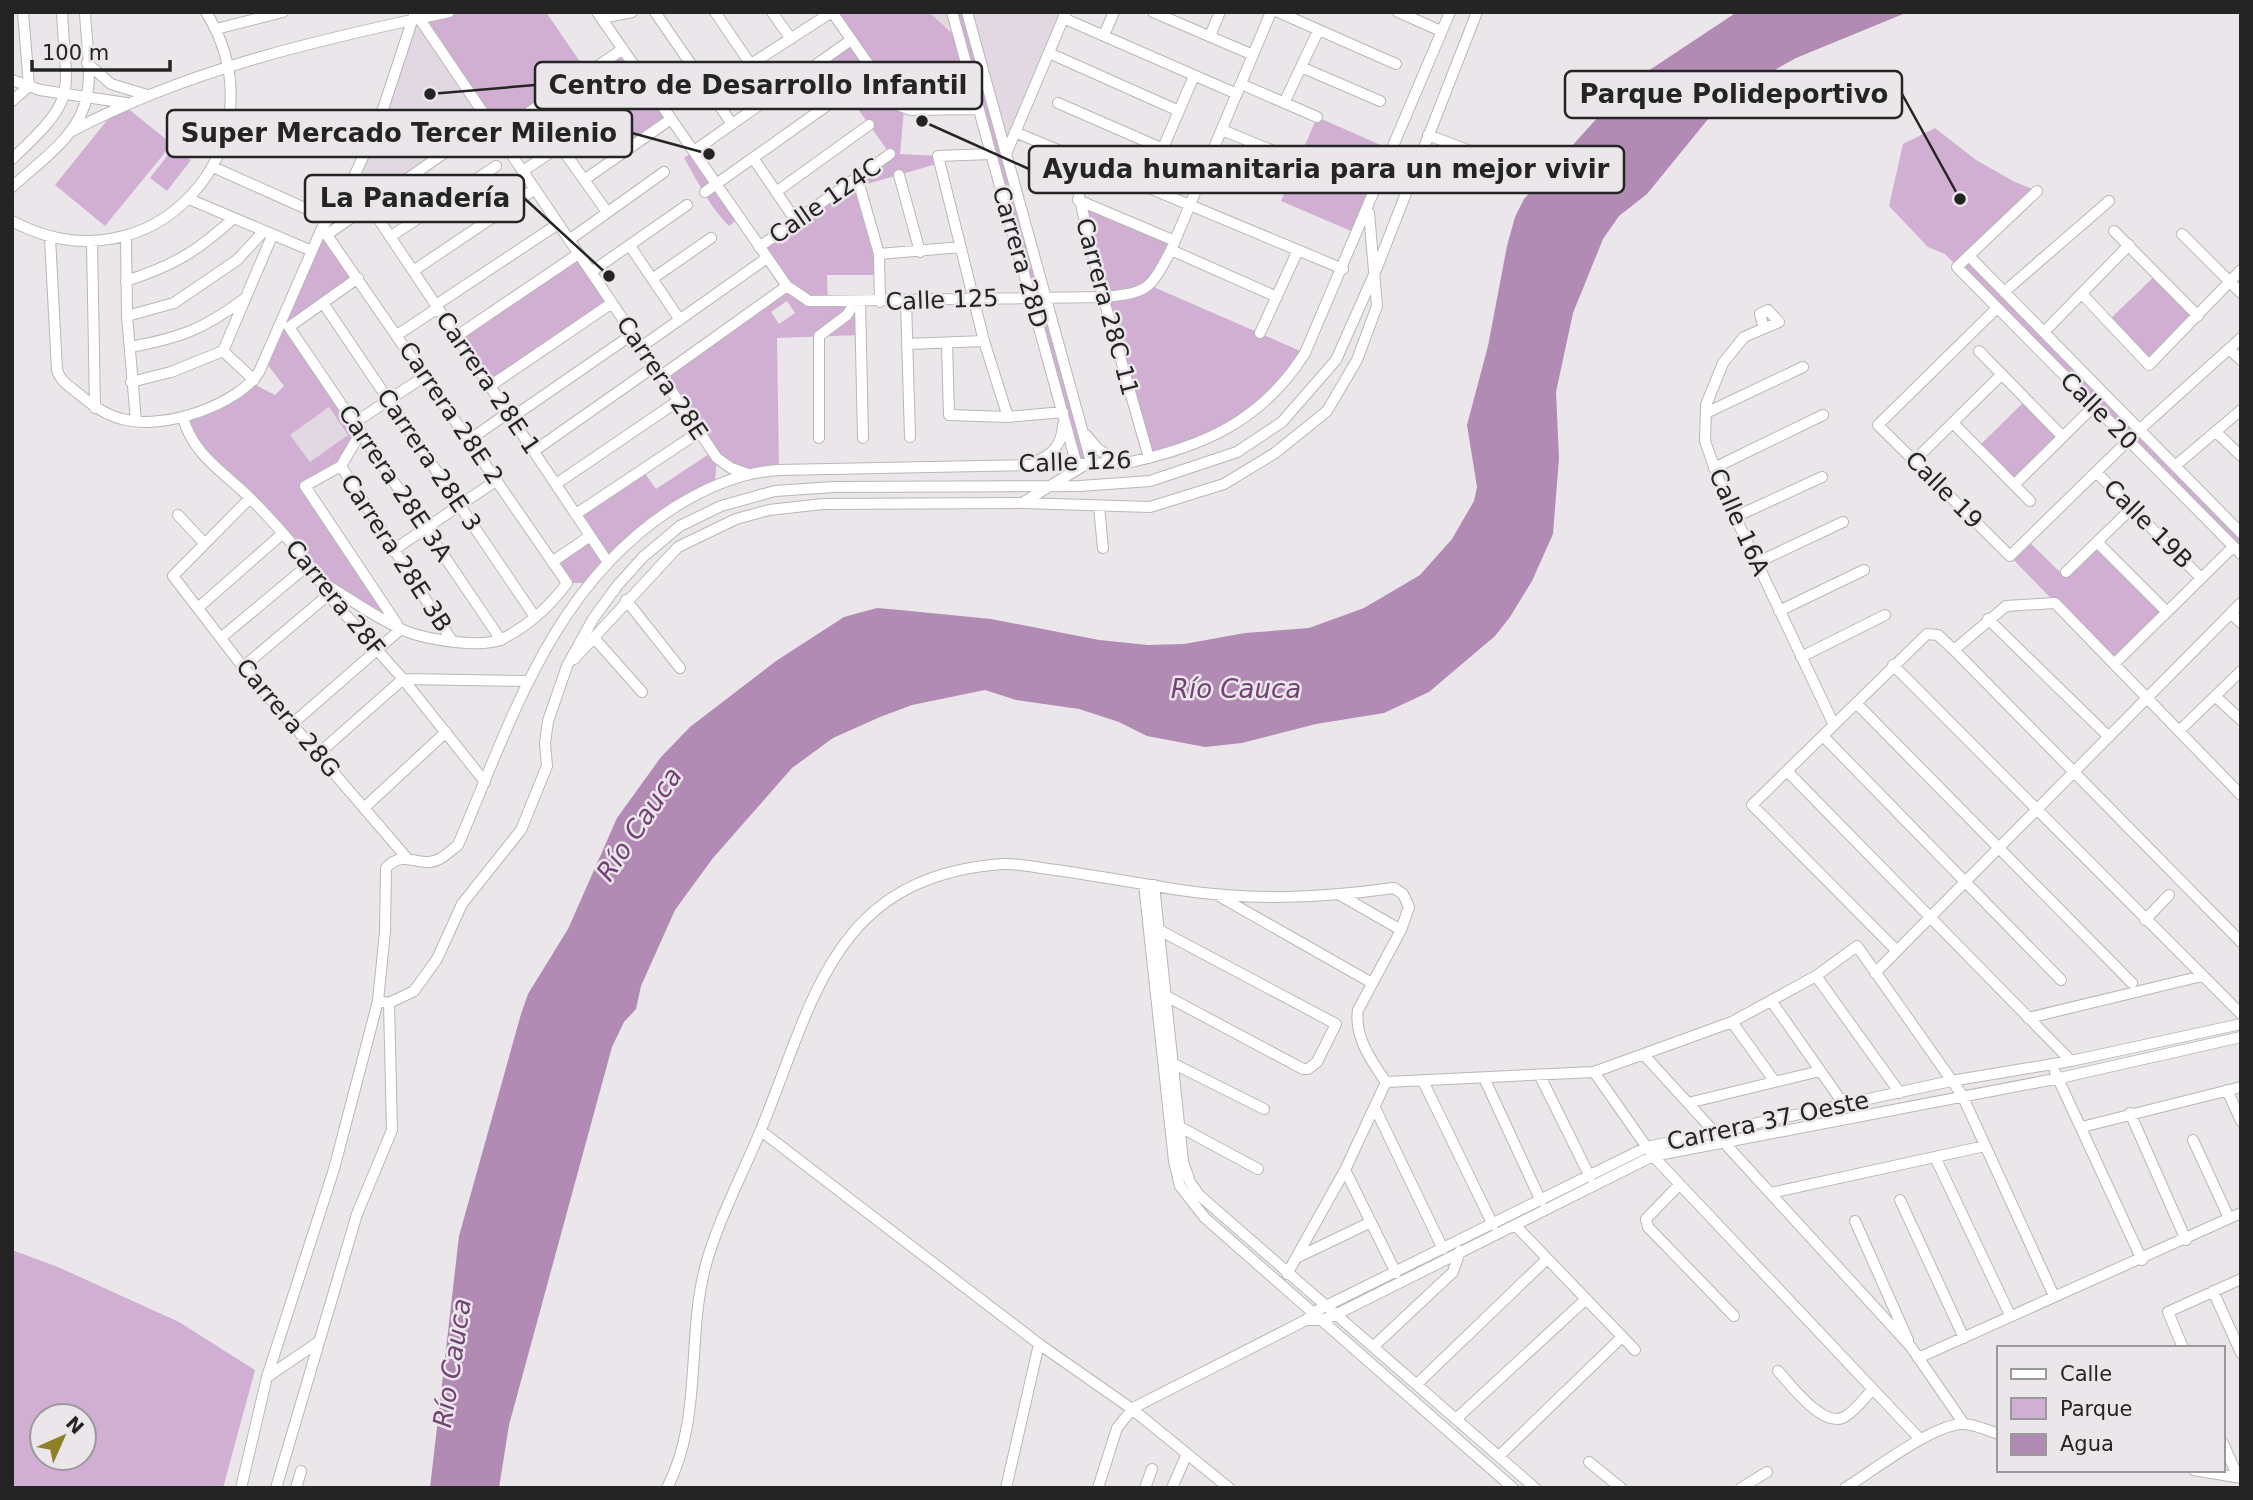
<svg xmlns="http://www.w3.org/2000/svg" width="2253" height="1500" font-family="'DejaVu Sans',sans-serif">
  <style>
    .built { fill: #e1d8e2 }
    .green { fill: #d1afd2; fill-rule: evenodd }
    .water { fill: #b18bb3 }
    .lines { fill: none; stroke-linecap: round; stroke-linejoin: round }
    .minor-casing { stroke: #bab6ba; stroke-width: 12 }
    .minor { stroke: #fff; stroke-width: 10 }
    .labels { text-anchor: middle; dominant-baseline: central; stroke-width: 5; stroke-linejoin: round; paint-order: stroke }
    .street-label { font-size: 24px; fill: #252425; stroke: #eae6ea }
    .water-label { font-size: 26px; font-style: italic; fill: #744176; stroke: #eae6ea }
    .leader { fill: none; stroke: #252425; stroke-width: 2.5 }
    .callout-dot { fill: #252425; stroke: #eae6ea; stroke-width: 2.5 }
    .callout { fill: #eae6ea; stroke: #252425; stroke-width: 2.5 }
    .callout-label { font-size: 26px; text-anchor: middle; font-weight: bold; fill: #252425 }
  </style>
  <rect width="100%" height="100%" fill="#eae6ea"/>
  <path class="built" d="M929 12H952L960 41Z
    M967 12H1066L1006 154Z
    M419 18 489 122 349 219 338 204 348 190 411 20Z
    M329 407 349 435 310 462 290 435Z"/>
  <path class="green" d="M415 12H546L587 72 623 49 671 119 636 144 587 73 497 134Z
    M832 12H929L959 40 952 12H967L1091 462H1076L979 110 904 109 900 154 938 156 940 163 860 186 879 275H827L828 301 860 302 861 335 777 338 779 470 748 474 717 459 715 481 682 503 588 583H567L552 562 590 536 576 514 642 469 656 489 712 452 661 376 786 287 759 247 890 154 823 60 851 40ZM787 301 795 313 779 324 771 312Z
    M121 103 172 144 105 226 55 185Z
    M1317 117 1392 150 1358 234 1281 201Z
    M1935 128 1976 160 2013 181 2037 191 1969 256 2241 533V554L1945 254 1928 247 1889 206 1903 144Z
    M174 147 191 160 167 191 150 178Z
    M694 151 739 218 729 226C707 203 700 185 684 158Z
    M1078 200 1175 241 1149 285 1305 353 1243 420 1149 458Z
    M338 204 349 219 329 234 358 278 289 327 361 432 341 466 305 486 401 629 322 582 282 534 220 473 183 418 250 382 275 395 284 386 264 360ZM329 407 348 435 310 462 290 435Z
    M578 254 612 303 490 386 457 336Z
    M2158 273 2198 316 2149 365 2108 321Z
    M2026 400 2063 437 2014 485 1977 448Z
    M2026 539 2063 575 2097 542 2165 610 2114 664 2010 556Z
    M12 1250 58 1267 179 1322 255 1370 223 1488H12ZM42 1416H84V1458H42Z"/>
  <path class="water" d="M1737 12H1908L1796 58 1735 92 1713 113 1647 194 1619 216 1603 239 1573 313 1556 392 1559 458 1553 534 1532 581 1510 617 1495 636 1429 692 1384 713 1316 724 1242 743 1205 747 1147 736 1119 722 1079 709 1016 700 985 690 912 705 880 717 833 738 792 768 713 858 675 910 641 986 636 1009 624 1022 612 1047 509 1425 499 1488H430L459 1236 521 1014 528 994 568 929 617 818 661 757 690 727 776 661 844 617 877 608 900 610 991 619 1099 640 1148 645 1184 644 1245 633 1309 628 1364 608 1420 575 1452 539 1474 501 1477 487 1467 425 1488 346 1507 246 1515 217 1524 199 1627 85Z"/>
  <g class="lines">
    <g class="minor-casing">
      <path id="minor" d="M597 12 787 286 809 301 1103 297C1148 293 1150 290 1171 250L1271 12
        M655 12 732 124
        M715 12 751 65
        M772 12 791 39
        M832 12 897 105 911 110 979 109
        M952 12 1076 462
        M967 12 1091 462
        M1153 12 1253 55
        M1278 12 1396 64
        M1398 12 1441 31
        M419 18 717 458 731 468 748 474
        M602 18 632 12
        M1063 18 1237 94
        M216 29 283 12
        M1104 35 1114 12
        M1210 36 1220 12
        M1049 53 1179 111
        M87 63 111 84 147 95
        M1301 67 1380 101
        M12 80 40 90 126 103
        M1241 84 1317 117
        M709 91 832 12
        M12 101 29 86 23 12
        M1058 103 1207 168
        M1284 103 1318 31
        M1222 130 1298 161
        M72 131C189 69 321 39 449 12
        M1015 132 1343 269
        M497 134 623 49
        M1428 135 1473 152
        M560 146 607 212
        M1163 148 1194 76
        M694 151 851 40
        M991 154 938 156 984 341 1008 417
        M1006 154 1066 12
        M1069 154 1103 297 1149 458
        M753 158 796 221
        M12 159C80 95 66 98 62 12
        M213 167 327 218
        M523 171 613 110
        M899 175 920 252
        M857 177 879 254 880 302
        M584 180 671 119
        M12 187C40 161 81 135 87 95 92 69 86 39 85 12
        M2037 191 1957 267 2241 554
        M705 192 846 92
        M776 192 869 125
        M189 199 312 251
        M1078 200 1175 241
        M369 205 607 561
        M12 221C151 296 288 145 206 12
        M322 228 567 583
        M2114 231 2198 316
        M328 234 489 122
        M2182 234 2241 293
        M126 236 127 316 136 421
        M390 237 496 166
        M50 238 57 370C60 381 70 387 79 394 93 406 107 416 126 420 165 429 236 406 259 372L322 228 348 190 379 121 415 12
        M569 240 664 172
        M92 242 95 408
        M630 246 680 320
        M759 247 890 154
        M1171 250 1277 297
        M879 254 961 247
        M1969 256 2241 533
        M413 271 535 189
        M591 272 687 205
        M652 279 711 238
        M126 281C175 265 196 252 234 218
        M2004 292 2109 201
        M2082 294 2149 365 2241 270
        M906 301 910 437
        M860 302 863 438
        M323 303 535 617
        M436 305 558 224
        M1997 308 1878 425 2010 556 2139 430 2241 338
        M127 316 174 303 237 260 263 232
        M289 327 501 640
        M289 327 358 278
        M1764 328 1760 314 1768 310 1779 322 1744 337 1723 363 1706 405 1705 441 1722 489 1834 725
        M2044 332 2129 245
        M1260 333 1298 250
        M397 335 438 308
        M457 336 578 254
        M947 343 949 415 1008 417 1063 412
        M907 344 984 341
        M130 347C180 338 204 329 244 299
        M641 347 767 258
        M2229 349 2241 360
        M223 351 272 236
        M223 351 254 380
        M1979 351 2063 437
        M661 376 787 286
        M131 382 171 372 223 351
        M490 386 612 303
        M1706 413 1803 367
        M183 418C194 456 224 472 251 499 273 521 315 567 328 595L403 679 485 782
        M511 418 633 334
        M354 423 425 376
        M1953 423 2030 501
        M361 432 341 466 305 486 397 624
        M2216 432 2241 456
        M1086 435 1098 449 1116 461
        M819 438V336L847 315 855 302
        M469 440 508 413
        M534 451 655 366
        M1914 461 2002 374
        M1035 462C1052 455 1062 445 1063 425
        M341 466 452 641
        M2175 466 2241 410
        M1714 468 1823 415
        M2096 472 2200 577
        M556 484 678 401
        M2014 485 2094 406
        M250 498 173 576 243 667 406 857
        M1022 503 1088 463
        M1099 507 1103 548
        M576 514 699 432
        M178 515 204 543
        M1735 517 1822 477
        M2097 542 2165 610
        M392 551 497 480
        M552 562 590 536
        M1756 563 1843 522
        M2066 572 2132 508
        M322 582C347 597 373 616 401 629 422 639 480 649 502 639 528 626 550 606 567 583
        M626 600 680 668
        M199 607 282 534
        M1779 611 1864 570
        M2231 613 2241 623
        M1988 619 2109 737
        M222 637 307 566
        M595 639 642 692
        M1954 650 2006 606 2055 603 2241 795
        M1801 657 1885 615
        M574 659 678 547 736 519 769 510 823 504 1022 503 1150 507 1224 484 1275 453 1327 411 1357 360 1377 306 1369 213
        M2114 664 2233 547
        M1893 665 2241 1014
        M243 667 328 595
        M2215 696 2241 720
        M1856 703 2132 983
        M292 724 401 629
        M2179 731 2241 671
        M1823 736 2061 980
        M318 754 403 679 528 681
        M1787 771 2071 1061
        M364 808 446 732
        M1144 884 1174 1161 1180 1186 1205 1218 1513 1488
        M1154 885 1183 1162 1190 1182 1199 1195 1535 1488
        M1340 895 1401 930
        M1219 896 1372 983
        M2145 920 2169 895
        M1161 931 1336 1024 1317 1062 1308 1069H1303L1168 997
        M1897 951 1752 805 1927 634 1938 635 1954 650 2241 942
        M1875 973 2241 603
        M1816 976 1900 1093
        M378 1001 389 1003 414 991 437 959 462 904 521 830 547 766 545 743 548 721 567 666 593 619 617 586 643 557 680 526 721 506 775 491 834 487 1080 486 1150 481 1237 452 1282 422 1336 360 1376 270 1477 12
        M1772 1002 1845 1106
        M2028 1018 2202 976
        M1732 1022 1775 1082
        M1644 1055 1911 1347 1964 1424
        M1174 1064 1264 1109
        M1594 1072 1653 1156 1919 1438
        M2055 1072 2142 1260
        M1540 1076 1590 1177
        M1484 1078 1541 1201
        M1423 1081 1493 1225
        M1386 1082 1594 1072 1732 1022 1816 976 1857 946 1962 1095 2054 1296
        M2227 1090 2241 1121
        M1688 1103 1820 1071
        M1376 1110 1443 1249
        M2130 1113 2186 1240
        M1180 1127 1258 1169
        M2082 1127 2241 1087
        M761 1131 1039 1344 1132 1409 1229 1488
        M2193 1140 2229 1218
        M1935 1157 2010 1315
        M1345 1170 1396 1273
        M1679 1185 1646 1219 1648 1227 1734 1316
        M1771 1193 1985 1146
        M1900 1200 1964 1338
        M1855 1221 1908 1340
        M1515 1225 1635 1350
        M1296 1258 1371 1222
        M1287 1274 1345 1170 1386 1082
        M2213 1291 2241 1353
        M1306 1320H1322L1335 1315 1653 1156 2060 1078 2241 1037
        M1374 1346 1453 1272 1460 1251
        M2183 1348 2168 1312 2241 1279
        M1918 1358 2241 1213
        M1778 1371C1791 1385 1825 1431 1846 1416 1856 1410 1865 1397 1873 1389
        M267 1377 317 1343
        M1417 1384 1546 1260
        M1457 1418 1585 1300
        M2223 1443 2238 1477
        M1499 1456 1622 1337
        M1589 1462 1621 1488
        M2194 1470 2241 1478
        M241 1488 267 1377 334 1169 378 1001 385 932 386 868C401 852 411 862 428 862 440 862 449 852 458 845 512 719 553 584 675 507 707 487 741 472 779 470L1126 463C1203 447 1262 421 1305 353L1450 12
        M276 1488 357 1214 392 1130 389 1003
        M296 1488 301 1471
        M667 1488C702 1420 687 1344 704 1272 714 1229 743 1173 760 1132 814 1002 831 877 1002 864 1017 863 1033 867 1048 869 1093 875 1136 883 1180 890 1254 901 1320 898 1394 888L1403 894 1409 907 1401 930 1358 1010C1354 1036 1371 1061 1386 1082
        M1006 1488 1039 1344
        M1098 1488 1117 1428 1133 1408 1306 1320 1314 1312 1647 1147 1951 1081 2071 1061 2241 1024
        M1145 1488 1152 1469
        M1172 1488 1186 1456
        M1741 1488 1767 1472
        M1845 1488C1873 1471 1933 1424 1963 1424 1974 1424 1989 1431 1999 1434"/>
    </g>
    <use href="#minor" class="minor"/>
  </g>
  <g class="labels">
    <g class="street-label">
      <text transform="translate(825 201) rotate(-35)">Calle 124C</text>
      <text transform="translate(1020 257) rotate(74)">Carrera 28D</text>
      <text transform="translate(942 300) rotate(-2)">Calle 125</text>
      <text transform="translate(1107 307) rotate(75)">Carrera 28C 11</text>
      <text transform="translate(662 378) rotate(56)">Carrera 28E</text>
      <text transform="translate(488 383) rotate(56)">Carrera 28E 1</text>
      <text transform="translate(2099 411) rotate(45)">Calle 20</text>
      <text transform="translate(451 413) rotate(56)">Carrera 28E 2</text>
      <text transform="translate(429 460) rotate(56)">Carrera 28E 3</text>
      <text transform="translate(1075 462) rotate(-2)">Calle 126</text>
      <text transform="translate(395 483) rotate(56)">Carrera 28E 3A</text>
      <text transform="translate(1944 490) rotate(45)">Calle 19</text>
      <text transform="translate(1739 522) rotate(66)">Calle 16A</text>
      <text transform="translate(2148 524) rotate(45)">Calle 19B</text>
      <text transform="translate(396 553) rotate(57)">Carrera 28E 3B</text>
      <text transform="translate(335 598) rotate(51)">Carrera 28F</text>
      <text transform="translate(288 718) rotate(50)">Carrera 28G</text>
      <text transform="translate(1768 1121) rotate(-12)">Carrera 37 Oeste</text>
    </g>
    <g class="water-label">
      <text x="1236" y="689">Río Cauca</text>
      <text transform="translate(639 824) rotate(-56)">Río Cauca</text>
      <text transform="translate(452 1363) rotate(-81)">Río Cauca</text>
    </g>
  </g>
  <path class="leader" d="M430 94L535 85M1960 199L1902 94M709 154L632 133M922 121L1029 169M609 276L524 198"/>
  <g class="callout-dot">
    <circle cx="430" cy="94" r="7"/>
    <circle cx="1960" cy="199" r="7"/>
    <circle cx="709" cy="154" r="7"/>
    <circle cx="922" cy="121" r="7"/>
    <circle cx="609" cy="276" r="7"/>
  </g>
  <g class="callout">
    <rect x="535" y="62" width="447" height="47" rx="7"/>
    <rect x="1565" y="71" width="337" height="47" rx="7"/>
    <rect x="167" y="110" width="465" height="47" rx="7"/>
    <rect x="1029" y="146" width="595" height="47" rx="7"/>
    <rect x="305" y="175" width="219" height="47" rx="7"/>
  </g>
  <g class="callout-label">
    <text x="758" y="94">Centro de Desarrollo Infantil</text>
    <text x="1734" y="103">Parque Polideportivo</text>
    <text x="399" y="142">Super Mercado Tercer Milenio</text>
    <text x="1326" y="178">Ayuda humanitaria para un mejor vivir</text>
    <text x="415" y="207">La Panadería</text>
  </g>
  <rect width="2253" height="1500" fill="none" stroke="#252425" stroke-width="28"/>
  <rect x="1997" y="1346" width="228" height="126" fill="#eae6ea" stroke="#9b989b" stroke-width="2"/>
  <rect x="2011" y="1369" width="35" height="10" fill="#ffffff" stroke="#9b989b" stroke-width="2"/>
  <text x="2060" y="1381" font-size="21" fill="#252425">Calle</text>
  <rect x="2011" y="1398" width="35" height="21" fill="#d1afd2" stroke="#9b989b" stroke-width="2"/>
  <text x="2060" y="1416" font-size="21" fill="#252425">Parque</text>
  <rect x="2011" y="1434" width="35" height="21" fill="#b18bb3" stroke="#9b989b" stroke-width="2"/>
  <text x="2060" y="1451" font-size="21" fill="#252425">Agua</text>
  <g transform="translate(63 1437) rotate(45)"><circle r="33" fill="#eae6ea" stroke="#9b989b" stroke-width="2"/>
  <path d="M0-5L12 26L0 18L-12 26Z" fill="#8d8027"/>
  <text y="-10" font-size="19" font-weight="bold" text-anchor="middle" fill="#252425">N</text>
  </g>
  <path d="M32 60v10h138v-10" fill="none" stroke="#252425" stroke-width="3.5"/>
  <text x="42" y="60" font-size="21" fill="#252425" stroke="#eae6ea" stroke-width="5" paint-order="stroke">100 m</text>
</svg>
